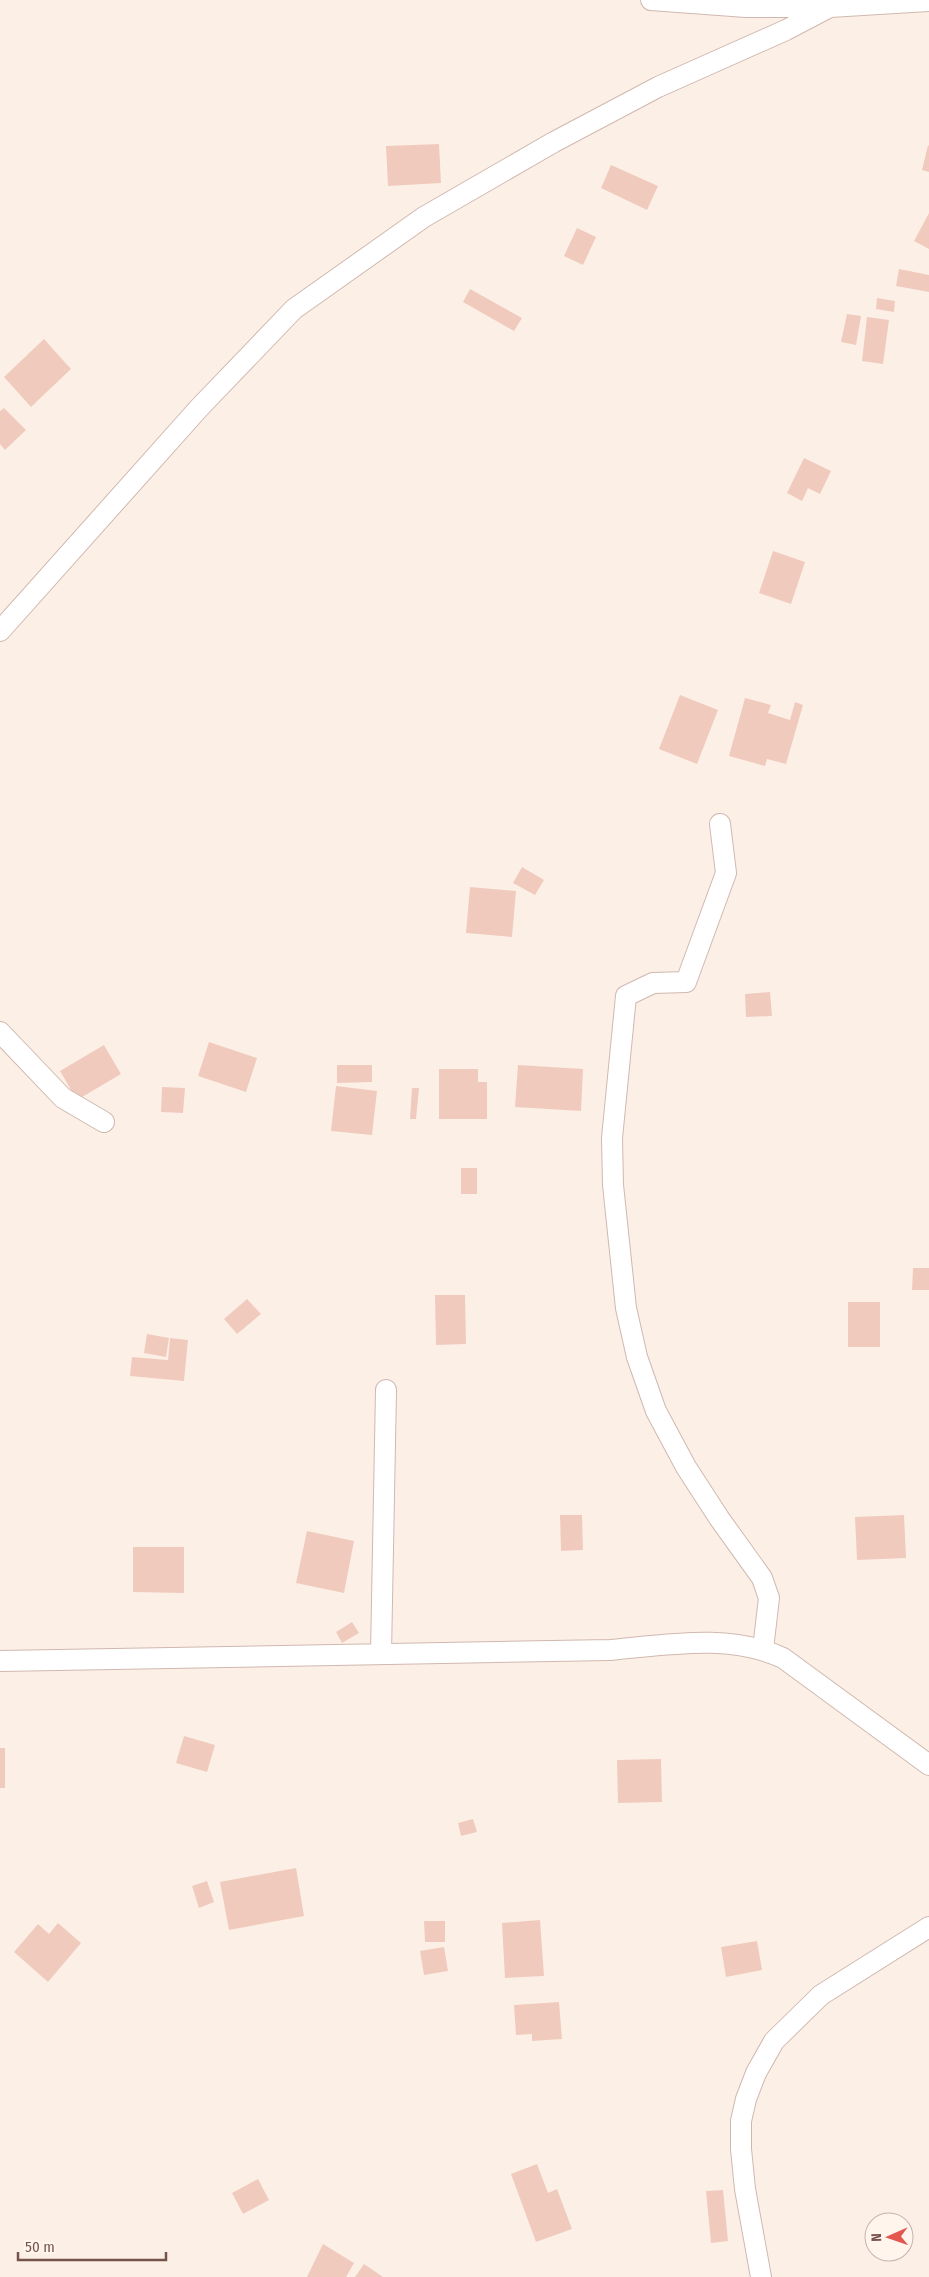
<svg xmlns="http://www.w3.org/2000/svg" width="929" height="2277" font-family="'Fira Sans Condensed',sans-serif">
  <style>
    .building { fill: #f1cabe }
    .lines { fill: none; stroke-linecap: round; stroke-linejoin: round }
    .minor-casing { stroke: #d0b8af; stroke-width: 22 }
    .minor { stroke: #fff; stroke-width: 20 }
  </style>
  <rect width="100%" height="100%" fill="#fcf0e6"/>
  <path class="building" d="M439 144 441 183 388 186 386 146Z
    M928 145 929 146V172L922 170Z
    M611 165 658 186 647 210 601 188Z
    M929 213V249L914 241Z
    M577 228 596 237 583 265 564 256Z
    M899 269 929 275V292L896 286Z
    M470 289 522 318 514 331 463 302Z
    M877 298 895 301 894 312 876 309Z
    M847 314 861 316 856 345 841 342Z
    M867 317 889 320 883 364 862 361Z
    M44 339 71 369 31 407 4 377Z
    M4 408 26 430 5 450 0 444V411Z
    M804 458 831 471 820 494 808 488 802 501 787 493Z
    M773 551 805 562 791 604 759 593Z
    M680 695 718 710 697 764 659 749Z
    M745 698 771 705 768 713 790 720 795 702 803 705 786 764 767 759 765 766 729 756Z
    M522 867 544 880 535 895 513 883Z
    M470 887 516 891 512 937 466 933Z
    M770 992 772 1016 746 1017 745 994Z
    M209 1042 257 1058 246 1092 198 1076Z
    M104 1045 121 1074 77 1100 60 1071Z
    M337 1065H372V1082L337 1083Z
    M518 1065 583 1069 581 1111 515 1107Z
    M439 1069H478V1082H487V1119H439Z
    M336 1086 377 1091 372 1135 331 1131Z
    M162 1087 185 1088 183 1113 161 1112Z
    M412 1088H419L416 1119H410Z
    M461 1168H477V1194H461Z
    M913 1268H929V1290H912Z
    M435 1295H465L466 1344 436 1345Z
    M247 1299 261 1314 237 1334 224 1319Z
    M848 1302H880V1347H848Z
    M147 1334 169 1338 166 1357 144 1353Z
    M170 1338 188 1340 184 1381 130 1376 132 1357 168 1360Z
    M560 1515H582L583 1550 561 1551Z
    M904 1515 906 1558 857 1560 855 1517Z
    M307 1531 354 1541 344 1593 296 1583Z
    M133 1547H184V1593L133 1592Z
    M352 1622 359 1633 342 1643 336 1632Z
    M184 1736 215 1745 207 1772 176 1763Z
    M0 1748H5V1788H0Z
    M661 1759 662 1802 618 1803 617 1760Z
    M473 1819 477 1832 461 1836 458 1823Z
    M296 1868 304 1916 229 1930 220 1882Z
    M207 1881 214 1902 199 1908 192 1886Z
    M540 1920 544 1976 505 1978 502 1923Z
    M424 1921H445V1942H425Z
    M58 1923 81 1943 48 1982 14 1952 38 1924 49 1934Z
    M757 1941 762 1970 726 1977 721 1947Z
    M444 1947 448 1971 424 1975 420 1951Z
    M559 2002 562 2039 532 2041V2034L516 2035 514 2005Z
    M537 2164 548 2193 557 2189 572 2229 536 2242 511 2174Z
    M258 2179 269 2200 243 2214 232 2193Z
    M723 2190 728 2241 711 2243 706 2191Z
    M323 2244 354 2263 346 2277H307Z
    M364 2264 383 2277H355Z"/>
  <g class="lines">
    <g class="minor-casing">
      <path id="minor" d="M651 0 746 7H826
        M0 631 199 408 294 309 424 217 554 142 658 87 786 30 830 7 929 1
        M720 824 726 873 686 982 653 983 626 996 612 1138 613 1185 626 1308 637 1357 656 1411 686 1467 719 1518 762 1578 769 1598 763 1649
        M0 1032 63 1098 104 1122
        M381 1654 386 1390
        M0 1661 610 1650C667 1645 729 1633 783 1658L929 1765
        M761 2277 745 2189 741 2149V2121L746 2099 756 2073 774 2041 821 1995 929 1927"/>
    </g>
    <use href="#minor" class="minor"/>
  </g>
  <g transform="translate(889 2237) rotate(268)"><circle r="24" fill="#fff5ed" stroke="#c8b4ac"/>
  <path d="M0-4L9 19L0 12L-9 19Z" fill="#e3574e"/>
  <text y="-8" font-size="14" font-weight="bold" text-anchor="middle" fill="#75534b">N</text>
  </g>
  <path d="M18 2252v8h148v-8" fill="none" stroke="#75534b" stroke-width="2.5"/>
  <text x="25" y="2252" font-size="15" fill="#75534b" stroke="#fff5ed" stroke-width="4" paint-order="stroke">50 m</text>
</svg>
